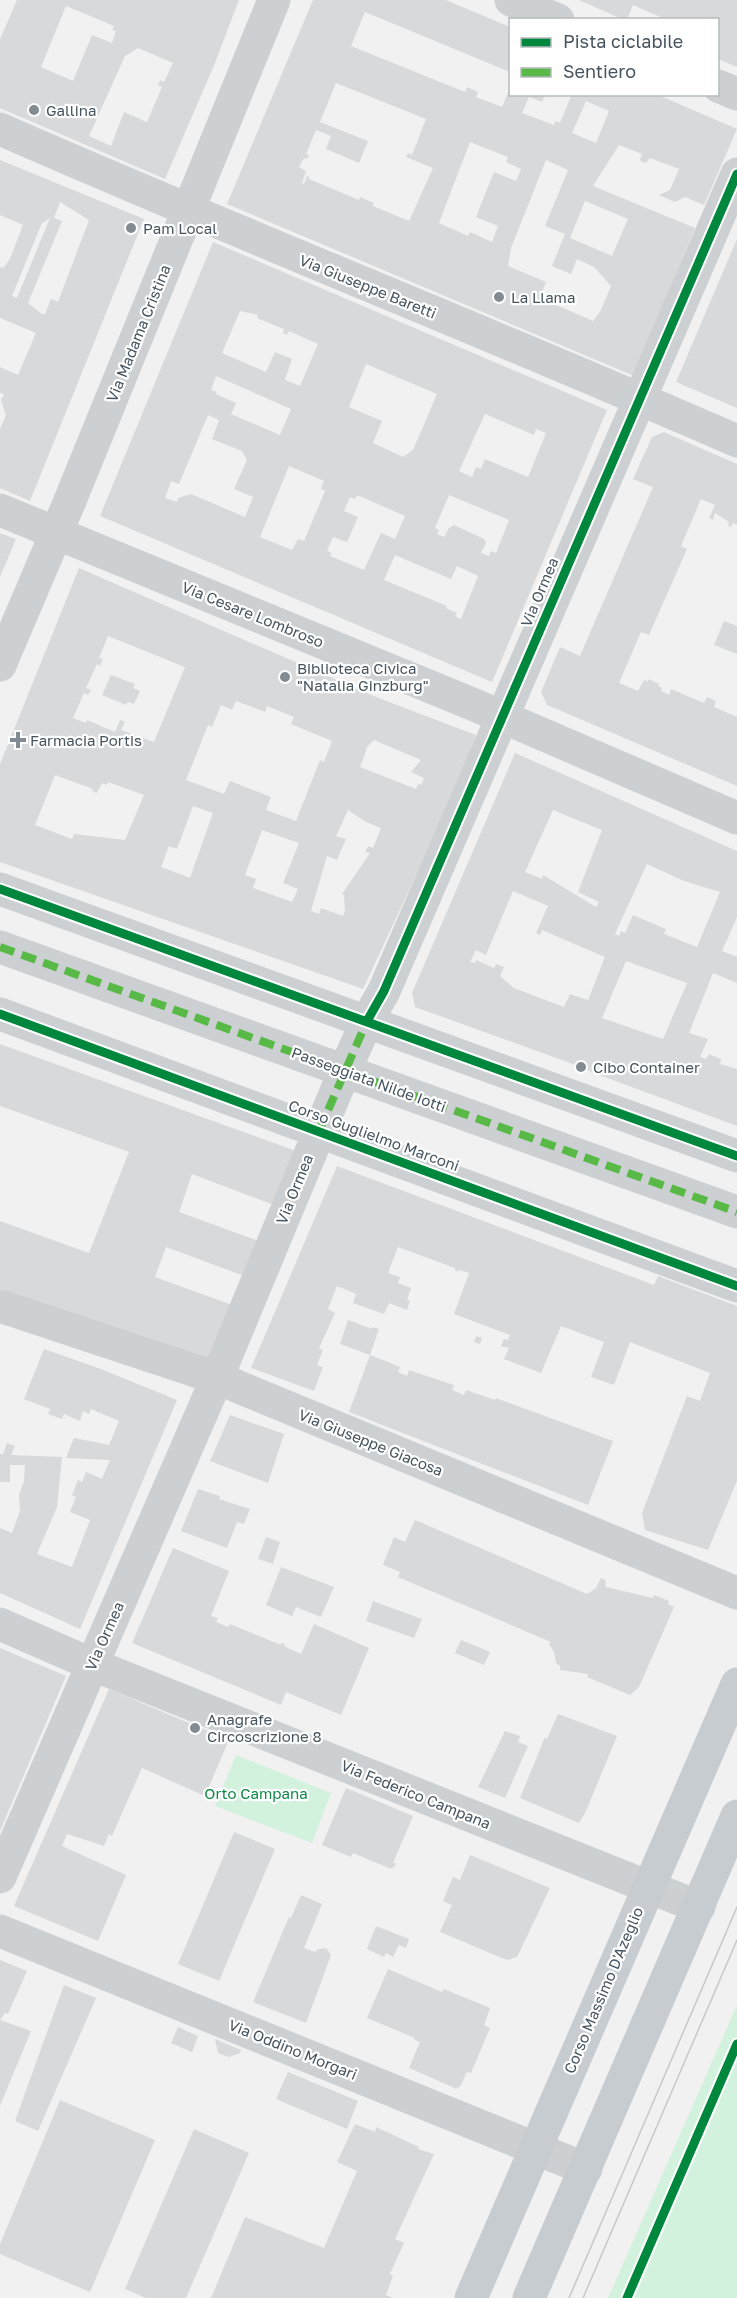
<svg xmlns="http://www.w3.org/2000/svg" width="737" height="2298" font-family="'Golos Text',sans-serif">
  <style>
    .green { fill: #d3f2de }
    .building { fill: #d8d9db; fill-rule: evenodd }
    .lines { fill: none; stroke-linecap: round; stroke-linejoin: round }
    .minor { stroke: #ccd0d2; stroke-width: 33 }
    .major { stroke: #c7ccd0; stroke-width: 33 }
    .tram { stroke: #c6c8cb; stroke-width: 1.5 }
    .quiet { stroke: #58b947; stroke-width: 8; stroke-dasharray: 15 8; stroke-linecap: butt }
    .cycleway-casing { stroke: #fff; stroke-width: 13 }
    .cycleway { stroke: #00873e; stroke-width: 9 }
    .poi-dot { fill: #828b92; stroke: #fff; stroke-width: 2 }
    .labels { text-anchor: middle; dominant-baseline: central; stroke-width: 4.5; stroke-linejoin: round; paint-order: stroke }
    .poi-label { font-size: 15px; fill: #46545f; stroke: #fff; text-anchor: start }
    .street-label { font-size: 15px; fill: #46545f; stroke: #fff }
    .park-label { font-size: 15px; fill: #0f8846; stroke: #fff }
  </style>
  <rect width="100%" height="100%" fill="#f1f1f1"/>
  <path class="green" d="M236 1755 331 1793 312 1843 215 1806Z
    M737 2005V2298H608Z"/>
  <path class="building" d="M17 0H239L215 63 165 179 0 108V39ZM66 6 114 26 112 30 116 31 112 43 92 35 73 81 41 67ZM138 48 173 63 164 82 160 80 158 85 162 87 147 122 124 112 111 146 89 136 125 56Z
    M313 0H446L510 27V72L365 12 351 46 465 92 467 87 478 92 476 97 502 107 510 88V94H546L542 102 529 97 522 113 554 125 556 121 560 123 572 94H656L737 129 704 205 685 197 675 202 659 195 670 190 679 169 650 158 647 162 643 163 640 160 642 154 619 145 593 186 695 228 634 376 227 204ZM336 83 426 119 412 155 408 153 406 157 433 168 409 221 373 206 374 203 360 197 359 200 309 179 310 177 307 176 304 184 302 183 306 171 299 167 304 158 307 159 309 155 306 154 316 130 331 136 326 149 359 163 368 141 320 122ZM586 101 609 111 596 143 572 133ZM470 142 508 157 506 162 521 169 516 181 494 172 476 217 498 226 492 242 470 232 468 236 439 223ZM546 160 568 170 545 226 565 234 552 266 571 274 577 259 594 267 611 286 601 310 593 321 540 298 546 282 508 266 511 248ZM585 201 628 219 612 256 570 238Z
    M579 0H737V67L718 59V20H667L633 5 627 20H624Z
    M0 160 144 219 30 501 0 488V429L6 415 1 400 4 394 0 393V367L18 375 36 333 0 318V267L3 268 10 259 23 225 0 215ZM60 202 89 220 58 302 51 299 45 314H42L28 303 62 221 54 218ZM50 218 17 298 12 296 42 223Z
    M737 239V408L676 382Z
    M213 242 607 410 492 682 100 516ZM240 311 258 315 257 318 284 329 283 333 287 335 289 331 318 344 300 386 285 380 292 359 275 352 266 372 222 353ZM366 364 437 394 413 450 403 457 373 443 382 421 349 407ZM216 376 291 409 280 435 231 414 236 403 216 394 217 392 211 390ZM485 414 534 435 536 429 546 433 528 477 485 459 481 469 476 467 472 477 459 471ZM208 415 219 420 212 439 242 451 247 460 234 489 253 497 245 517 191 494 178 498 177 502 165 498 171 481 179 484ZM289 466 324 481 321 489 325 491 304 541 298 539 292 550 260 537ZM357 495 405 516 395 539 381 533 364 570 330 556 332 553 327 551 333 537 347 542 358 517 344 511 350 497 355 499ZM449 495 509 520 496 553 491 551 489 556 481 553 486 543 484 539 454 525 449 528 444 537 437 534 439 530 435 528ZM395 555 451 579 457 566 478 576 461 619 455 616 457 613 446 608 447 606 384 580Z
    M664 432 737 464V525L733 523 731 527 728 526 729 522 715 513 713 520 709 518 715 505 701 499 681 546 687 549 649 635 641 632 619 683 638 691 644 680 648 682V679L659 684 658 686 662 688 661 691 669 695 671 689 704 703 707 697 716 701 714 707 737 717V786L547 705 541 692 560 647 580 656 653 487 633 479 652 437Z
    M0 533 16 539 0 577Z
    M79 568 376 697 476 735 464 768 418 871 363 989 0 862V764ZM108 636 185 667 154 742 121 730 125 722 120 720 115 732 87 720 86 723 73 718 84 693 88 695 91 690 86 688 97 664 100 666 103 659 99 658ZM236 701 265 712 267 706 294 717 291 724 332 741 324 762 320 760 296 821 266 810 271 797 230 781 224 794 186 780 208 725 212 727 221 705 232 710ZM374 740 421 760 411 772 424 778 421 785 418 784 416 789 360 767 367 749 366 748ZM55 775 93 789 92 791 97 793 102 783 107 785 108 782 144 795 125 840 74 834 72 839 35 825ZM193 806 213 813 190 878 161 867 169 846 177 849ZM348 810 366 822 381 828 373 848 368 846 365 852 370 853 342 894 344 895 345 911 343 916 321 908 319 914 311 911 327 856 337 860 346 839 336 836ZM262 830 299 843 283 883 298 889 292 902 253 888 256 879 245 875Z
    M724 621 737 626V654L714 645Z
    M111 675 135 684 133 688 140 691 134 704 128 702 126 705 102 695Z
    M515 753 737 851V917L722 951 737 957V983L713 973 689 1033 708 1039 700 1057 706 1059 709 1054 721 1059 720 1064 737 1069V1126L594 1073 581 1067 415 1007 412 993ZM553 810 602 830 578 892 599 902 596 907 543 875 542 879 525 872ZM647 864 684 881 720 892 697 947 664 934 666 929 633 915 625 933 621 931 619 936 615 934ZM513 891 548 906 536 933 540 935 542 930 605 957 588 1000 570 994 564 1007 514 988 500 976 504 967 496 964 494 968 476 960 475 963 470 962 476 950 486 955ZM626 961 687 983 663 1039 602 1018Z
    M0 1044 296 1151 274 1205 192 1174 179 1212 259 1241 247 1277 166 1247 155 1277 235 1306 210 1366 0 1289V1221L89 1253 129 1152 0 1106Z
    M337 1166 654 1285 658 1276 737 1306V1481L708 1550 645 1530 642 1513 687 1396 700 1401 710 1373 630 1342 614 1385 591 1377 604 1342 561 1326 541 1373 504 1359 509 1348 501 1346 504 1339 508 1340 510 1335 454 1314 469 1273 459 1270 458 1272 455 1270V1268L398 1247 388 1273 400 1277 398 1283 411 1288 407 1300 410 1301 407 1310 389 1303 384 1314 353 1303 356 1294 337 1286 328 1309 335 1313 319 1348 323 1350 317 1365 323 1367 314 1391 251 1368Z
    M348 1320 372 1329V1327L379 1329 370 1355 400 1367 398 1372 407 1376 409 1370 454 1385 452 1390 464 1395 466 1390 495 1400 496 1398 613 1441 588 1505 349 1412 370 1355 340 1344Z
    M476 1336 482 1338 480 1344 474 1342Z
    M44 1349 101 1369 177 1400 80 1629 0 1593V1528L12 1533 20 1511 19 1495 24 1481 25 1465H10V1482H0V1454H3L7 1443 15 1446 11 1455 62 1457 57 1507 37 1554 72 1567 90 1520 70 1512 76 1497 72 1495 78 1480 82 1482 86 1472 102 1479 110 1460 66 1458 74 1438 109 1445 119 1421 91 1409 89 1414 83 1411 80 1421 64 1414 62 1419 48 1414 50 1409 24 1399Z
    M230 1415 284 1434 268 1483 210 1461Z
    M198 1489 220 1496 219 1499 250 1509 244 1524 237 1522 227 1548 181 1531Z
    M415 1520 587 1594 596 1588 601 1578 605 1580 606 1587 653 1598 654 1595 669 1601 668 1604 674 1607 639 1687 630 1695 587 1677 588 1674 560 1670V1666L556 1663 554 1652 549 1644 551 1642 398 1577 400 1572 383 1565 394 1537 405 1542Z
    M266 1537 280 1542 273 1564 258 1559Z
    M173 1548 229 1571 211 1616 218 1618 216 1622 228 1627 230 1624 281 1645V1643L285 1644 284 1646 301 1654 314 1624 369 1648 341 1715 286 1692 281 1705 132 1643Z
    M281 1567 334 1587 321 1617 296 1607 292 1616 266 1605Z
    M373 1601 422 1619 414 1638 366 1621Z
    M461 1640 490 1652 484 1665 455 1653Z
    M0 1648 66 1676 0 1831Z
    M109 1689 229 1740 205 1796 142 1768 112 1836 109 1834 104 1846 67 1834 62 1846 126 1875 98 1941 14 1906Z
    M558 1714 617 1736 586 1811 579 1823 520 1798 545 1737 547 1739Z
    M505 1731 520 1736 518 1742 528 1746 505 1798 478 1787Z
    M346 1788 413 1816 393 1863H396L394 1868 392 1867 391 1869 353 1853 351 1857 322 1845Z
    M234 1832 275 1849 219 1981 178 1964Z
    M470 1855 550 1888 517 1957 507 1960 440 1932 452 1905 443 1901 453 1877 460 1880Z
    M301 1895 322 1904 304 1948 315 1952 318 1949 326 1948 331 1955 306 2023 253 2002 289 1917 291 1918Z
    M376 1926 409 1939 406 1948 399 1945 393 1957 386 1953 384 1957 367 1949Z
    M0 1960 27 1971 8 2014 5 2013 0 2020Z
    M388 1969 442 1992 444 1989 490 2008 484 2025 490 2028 471 2073 467 2072 460 2087H458L457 2089 409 2068 420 2042 414 2040 415 2038 367 2018Z
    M64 1985 96 1998 38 2131 15 2121Z
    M0 2020 31 2031 0 2106Z
    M178 2027 198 2036 192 2052 171 2043Z
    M215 2039 241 2050 240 2053 229 2057 218 2053Z
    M288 2072 358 2101 347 2129 276 2099Z
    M60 2100 155 2140 90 2292 0 2254V2244Z
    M355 2124 375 2132 376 2127 419 2147 418 2149 434 2154 395 2239 404 2243 390 2274 393 2276 386 2295 393 2298H211L245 2217 324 2248 357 2171 337 2162Z
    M194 2129 249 2153 186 2298H146L125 2289Z"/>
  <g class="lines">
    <path class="minor" d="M511 0 558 20
      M718 86 737 94
      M0 129C244 236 492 334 737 441
      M0 510 477 706 737 818
      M0 665 69 503 274 0
      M0 889 737 1156
      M0 947 737 1212
      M0 1014 737 1286
      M0 1306 217 1378 737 1593
      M0 1624 91 1664 699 1907
      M0 1877 217 1378 345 1070 367 1021 384 991 737 174
      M0 1931 586 2169"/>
    <path class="major" d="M471 2298 737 1684
      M529 2298 737 1816"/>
    <path class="tram" d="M569 2298 737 1907
      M583 2298 737 1940"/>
    <path class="quiet" d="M0 947 737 1212
      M319 1131 367 1021"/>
    <g class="cycleway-casing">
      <path id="cycleway" d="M0 889 737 1156
        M0 1014 737 1286
        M367 1021 384 991 737 174
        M627 2298 737 2044"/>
    </g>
    <use href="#cycleway" class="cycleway"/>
  </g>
  <g class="poi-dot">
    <circle cx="34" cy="110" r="6"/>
    <circle cx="131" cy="228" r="6"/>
    <circle cx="499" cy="297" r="6"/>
    <circle cx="285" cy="677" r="6"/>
    <path d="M15 731h6v6h6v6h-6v6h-6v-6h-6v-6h6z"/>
    <circle cx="581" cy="1067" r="6"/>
    <circle cx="195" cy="1728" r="6"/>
  </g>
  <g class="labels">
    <g class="poi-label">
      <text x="46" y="110">Gallina</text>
      <text x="143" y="228">Pam Local</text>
      <text x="511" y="297">La Llama</text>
      <text x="297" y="668">Biblioteca Civica<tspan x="297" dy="17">"Natalia Ginzburg"</tspan></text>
      <text x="30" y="740">Farmacia Portis</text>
      <text x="593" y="1067">Cibo Container</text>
      <text x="207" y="1719">Anagrafe<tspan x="207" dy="17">Circoscrizione 8</tspan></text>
    </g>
    <g class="street-label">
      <text transform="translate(368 286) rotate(22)">Via Giuseppe Baretti</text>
      <text transform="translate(138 333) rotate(-68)">Via Madama Cristina</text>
      <text transform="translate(539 592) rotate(-67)">Via Ormea</text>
      <text transform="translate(253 614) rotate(22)">Via Cesare Lombroso</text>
      <text transform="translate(369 1079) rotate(20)">Passeggiata Nilde Iotti</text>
      <text transform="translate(374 1135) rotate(20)">Corso Guglielmo Marconi</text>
      <text transform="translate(294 1189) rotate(-68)">Via Ormea</text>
      <text transform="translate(371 1442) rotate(22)">Via Giuseppe Giacosa</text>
      <text transform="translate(104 1636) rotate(-66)">Via Ormea</text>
      <text transform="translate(416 1794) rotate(22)">Via Federico Campana</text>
      <text transform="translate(603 1990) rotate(-67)">Corso Massimo D'Azeglio</text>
      <text transform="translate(293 2049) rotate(22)">Via Oddino Morgari</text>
    </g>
    <g class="park-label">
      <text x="256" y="1793">Orto Campana</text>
    </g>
  </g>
  <rect x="509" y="18" width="210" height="78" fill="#ffffff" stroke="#b5bbbf" stroke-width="1.5"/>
  <rect x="521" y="38" width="30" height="9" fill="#00873e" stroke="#b5bbbf" stroke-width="1.5"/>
  <text x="563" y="48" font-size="18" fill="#46545f">Pista ciclabile</text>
  <rect x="521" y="68" width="30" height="9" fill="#58b947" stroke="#b5bbbf" stroke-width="1.5"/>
  <text x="563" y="78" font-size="18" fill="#46545f">Sentiero</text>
</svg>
